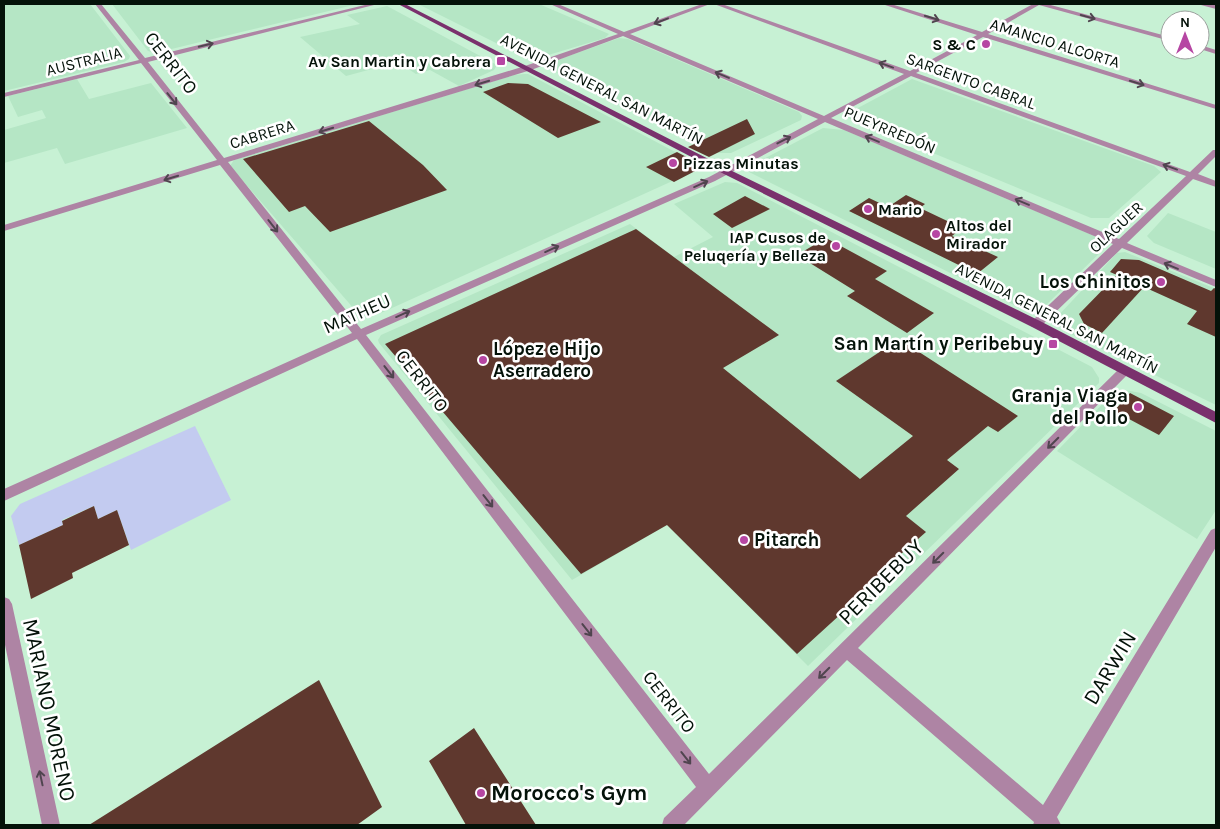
<svg xmlns="http://www.w3.org/2000/svg" width="1220" height="829" font-family="Karla,sans-serif">
  <style>
    .built { fill: #b5e6c5 }
    .green { fill: #c3cbf0 }
    .building { fill: #5f382e }
    .lines { fill: none; stroke-linecap: round; stroke-linejoin: round }
    .minor { fill: #ae84a4; fill-rule: evenodd }
    .major { fill: #7a316d; fill-rule: evenodd }
    .oneway { stroke: #50454f }
    .poi-dot { fill: #b646a3; stroke: #fff; stroke-width: 2 }
    .labels { text-anchor: middle; dominant-baseline: central; stroke-width: 5; stroke-linejoin: round; paint-order: stroke }
    .far-street-label { font-size: 16px; fill: #041209; stroke: #fff }
    .far-poi-label { font-size: 16px; font-weight: bold; fill: #041209; stroke: #fff; text-anchor: end }
    .street-label { font-size: 19px; fill: #041209; stroke: #fff }
    .poi-label { font-size: 19px; font-weight: bold; fill: #041209; stroke: #fff; text-anchor: end }
    .near-street-label { font-size: 22px; fill: #041209; stroke: #fff }
    .near-poi-label { font-size: 22px; font-weight: bold; fill: #041209; stroke: #fff; text-anchor: start }
  </style>
  <rect width="100%" height="100%" fill="#c7f1d4"/>
  <path class="built" d="M4 4H90L130 56 129 59 124 62 4 91Z
    M112 4H358L155 53 148 51Z
    M418 4H539L609 34 605 38 535 59 526 58Z
    M387 6 497 65 494 70 459 86 430 70 416 74 398 62 346 76 300 37 360 24 347 15Z
    M619 38 628 39 799 112 802 116 801 120 731 153H713L546 67 549 63Z
    M524 74H528L696 163 699 169 381 313 371 315 355 310 230 166 234 160 514 75Z
    M77 79 89 99 151 83 187 128 65 164 57 148 4 163V130L46 118 42 110 18 117 8 96Z
    M912 79 1154 166 1161 172 1109 218H1091L843 116Z
    M823 128 844 130 1099 238 1107 246 1045 306 1037 309 1020 308 749 172 746 168Z
    M725 182 737 183 1092 367 1099 378V383L808 666 667 525 572 580 379 343 378 340 381 335 630 224 674 257 713 237 674 204Z
    M1168 213 1216 232V269L1154 243 1147 236Z
    M1125 252 1216 289V405L1065 331 1059 325 1056 318 1117 253Z
    M1125 390 1141 393 1216 431V510L1197 539 1057 451 1114 392Z"/>
  <path class="green" d="M195 426 231 500 131 550 117 510 98 519 94 506 62 520 63 525 19 545 11 516 20 504Z"/>
  <path class="building" d="M508 83 528 84 601 122 558 138 483 92Z
    M747 119 755 134 709 157 688 147Z
    M369 121 423 165 447 190 330 232 305 206 289 212 243 159Z
    M677 152 698 163 692 166 699 169 674 182 646 167Z
    M906 195 925 204 920 208 962 228 952 236 998 257 977 274 849 211 869 198 888 207Z
    M745 196 770 209 732 228 713 214Z
    M636 229 779 335 723 368 860 479 913 436 836 381 899 339 1018 416 998 432 988 426 947 460 959 469 906 516 926 532 893 561 865 592 797 654 667 525 581 574 385 344Z
    M826 238 887 271 875 279 934 313 907 333 847 296 855 291 797 255Z
    M1121 259 1139 260 1211 291 1214 288 1216 289V337L1187 324 1197 311 1144 287 1102 333 1084 324 1079 314 1117 275 1110 272Z
    M1130 393 1174 416 1159 435 1114 411Z
    M94 506 98 519 117 510 129 545 72 573 73 578 31 599 19 545 63 525 62 521Z
    M319 680 382 807 357 825H89Z
    M474 728 536 825H466L429 761Z"/>
  <g class="lines">
    <path class="minor" d="M95 4H101L145 58 369 4H378L148 62 224 158 525 66 618 34 550 4H558L624 32 702 4H710L630 34 824 116 904 74 714 4H722L910 71 977 35 882 4H891L982 32 1033 4H1047L1170 37V41L1039 5 988 34 1216 105V109L983 37 916 73 1190 172 1213 150H1216V156L1198 174 1216 181V187L1193 179 1127 243 1216 280V287L1122 248 1040 327H1032L1030 324 1032 321 1113 244 825 122 715 181 366 335 709 774 1120 368H1128L1130 371 1128 374 858 648 1043 805 1211 530 1216 528V547L1057 817 1061 825H1033L1034 822 847 660 684 825H662L664 818 696 787 357 339 4 501V489L352 333 220 165 4 231V225L217 160 141 63 4 97V93L139 60ZM623 36 818 119 709 177 361 329 228 162 531 70ZM911 76 1186 176 1119 239 831 118Z
      M1200 4 1216 5V9L1201 5Z
      M1200 45 1216 50V54L1200 49Z
      M4 597 9 599 12 604 60 825H42L4 640Z"/>
    <path class="major" d="M398 4H405L730 170 1040 321 1216 412V423L1032 327 724 174Z"/>
  </g>
  <defs><path id="oneway-shaft" d="M-6 0H5M1.5-3L5.5 0L1.5 3" fill="none" stroke-width="1.6" stroke-linecap="round" stroke-linejoin="round" transform="scale(1.25)"/></defs>
  <g class="oneway">
    <use href="#oneway-shaft" transform="translate(1088 17) rotate(15)"/>
    <use href="#oneway-shaft" transform="translate(932 18) rotate(17)"/>
    <use href="#oneway-shaft" transform="translate(661 21) rotate(159)"/>
    <use href="#oneway-shaft" transform="translate(206 45) rotate(-14)"/>
    <use href="#oneway-shaft" transform="translate(886 65) rotate(-160)"/>
    <use href="#oneway-shaft" transform="translate(722 75) rotate(-157)"/>
    <use href="#oneway-shaft" transform="translate(482 83) rotate(163)"/>
    <use href="#oneway-shaft" transform="translate(1137 83) rotate(17)"/>
    <use href="#oneway-shaft" transform="translate(172 99) rotate(51)"/>
    <use href="#oneway-shaft" transform="translate(326 130) rotate(163)"/>
    <use href="#oneway-shaft" transform="translate(872 139) rotate(-157)"/>
    <use href="#oneway-shaft" transform="translate(784 140) rotate(-27)"/>
    <use href="#oneway-shaft" transform="translate(1170 167) rotate(-160)"/>
    <use href="#oneway-shaft" transform="translate(171 178) rotate(163)"/>
    <use href="#oneway-shaft" transform="translate(701 184) rotate(-24)"/>
    <use href="#oneway-shaft" transform="translate(1022 202) rotate(-157)"/>
    <use href="#oneway-shaft" transform="translate(273 226) rotate(52)"/>
    <use href="#oneway-shaft" transform="translate(552 249) rotate(-24)"/>
    <use href="#oneway-shaft" transform="translate(1171 266) rotate(-157)"/>
    <use href="#oneway-shaft" transform="translate(403 314) rotate(-24)"/>
    <use href="#oneway-shaft" transform="translate(389 372) rotate(52)"/>
    <use href="#oneway-shaft" transform="translate(1053 443) rotate(135)"/>
    <use href="#oneway-shaft" transform="translate(488 501) rotate(52)"/>
    <use href="#oneway-shaft" transform="translate(938 558) rotate(135)"/>
    <use href="#oneway-shaft" transform="translate(587 630) rotate(52)"/>
    <use href="#oneway-shaft" transform="translate(824 673) rotate(135)"/>
    <use href="#oneway-shaft" transform="translate(686 758) rotate(52)"/>
    <use href="#oneway-shaft" transform="translate(41 778) rotate(-102)"/>
  </g>
  <g class="poi-dot">
    <circle cx="986" cy="44" r="5"/>
    <rect x="496" y="56" width="10" height="10" rx="2.5"/>
    <circle cx="673" cy="163" r="5"/>
    <circle cx="868" cy="209" r="5"/>
    <circle cx="936" cy="234" r="5"/>
    <circle cx="836" cy="246" r="5"/>
    <circle cx="1161" cy="282" r="5"/>
    <rect x="1048" y="339" width="10" height="10" rx="2.5"/>
    <circle cx="483" cy="360" r="5"/>
    <circle cx="1138" cy="407" r="5"/>
    <circle cx="744" cy="540" r="5"/>
    <circle cx="481" cy="793" r="5"/>
  </g>
  <g class="labels">
    <g class="far-street-label">
      <text transform="translate(1055 43) rotate(17)">AMANCIO ALCORTA</text>
      <text transform="translate(84 61) rotate(-14)">AUSTRALIA</text>
      <text transform="translate(971 81) rotate(20)">SARGENTO CABRAL</text>
      <text transform="translate(602 89) rotate(27)">AVENIDA GENERAL SAN MARTÍN</text>
      <text transform="translate(890 130) rotate(23)">PUEYRREDÓN</text>
      <text transform="translate(262 134) rotate(-17)">CABRERA</text>
      <text transform="translate(1116 227) rotate(-43)">OLAGUER</text>
      <text transform="translate(1057 318) rotate(27)">AVENIDA GENERAL SAN MARTÍN</text>
    </g>
    <g class="far-poi-label">
      <text x="976" y="44">S &amp; C</text>
      <text x="491" y="61">Av San Martin y Cabrera</text>
      <text x="683" y="163" text-anchor="start">Pizzas Minutas</text>
      <text x="878" y="209" text-anchor="start">Mario</text>
      <text x="946" y="225" text-anchor="start">Altos del<tspan x="946" dy="18">Mirador</tspan></text>
      <text x="826" y="237">IAP Cusos de<tspan x="826" dy="18">Peluqería y Belleza</tspan></text>
    </g>
    <g class="street-label">
      <text transform="translate(171 63) rotate(52)">CERRITO</text>
      <text transform="translate(357 314) rotate(-24)">MATHEU</text>
      <text transform="translate(422 381) rotate(52)">CERRITO</text>
      <text transform="translate(669 702) rotate(52)">CERRITO</text>
    </g>
    <g class="poi-label">
      <text x="1151" y="282">Los Chinitos</text>
      <text x="1043" y="344">San Martín y Peribebuy</text>
      <text x="493" y="349" text-anchor="start">López e Hijo<tspan x="493" dy="22">Aserradero</tspan></text>
      <text x="1128" y="396">Granja Viaga<tspan x="1128" dy="22">del Pollo</tspan></text>
      <text x="754" y="540" text-anchor="start">Pitarch</text>
    </g>
    <g class="near-street-label">
      <text transform="translate(881 582) rotate(-45)">PERIBEBUY</text>
      <text transform="translate(1110 668) rotate(-59)">DARWIN</text>
      <text transform="translate(49 710) rotate(78)">MARIANO MORENO</text>
    </g>
    <g class="near-poi-label">
      <text x="491" y="793">Morocco's Gym</text>
    </g>
  </g>
  <rect width="1220" height="829" fill="none" stroke="#041209" stroke-width="10"/>
  <g transform="translate(1185 35)"><circle r="24" fill="#ffffff" stroke="#9ba09d"/>
  <path d="M0-4L9 19L0 12L-9 19Z" fill="#b646a3"/>
  <text y="-8" font-size="14" font-weight="bold" text-anchor="middle" fill="#041209">N</text>
  </g>
</svg>
